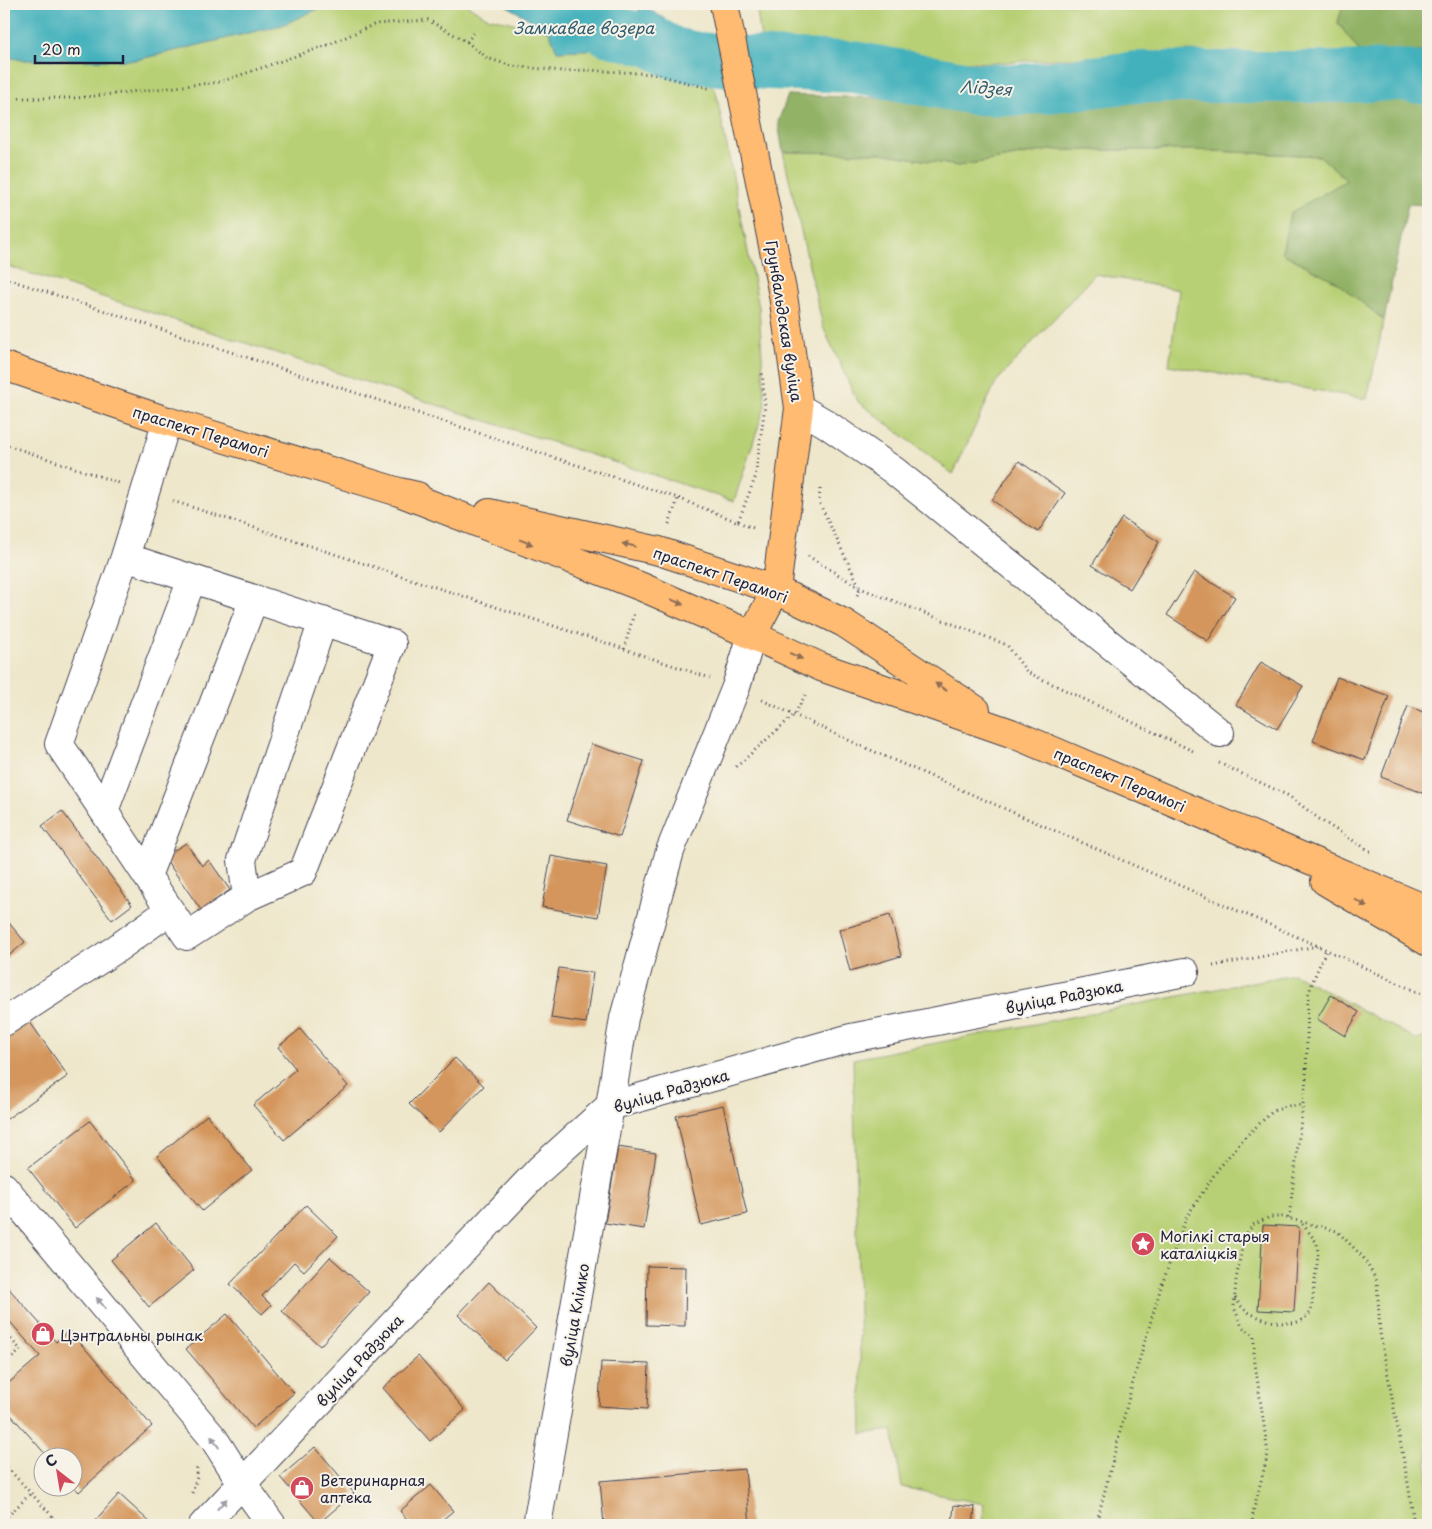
<svg xmlns="http://www.w3.org/2000/svg" width="1432" height="1529" font-family="'Playpen Sans',sans-serif">
  <style>
    .green { fill: #b8d075; stroke: #6d7958 }
    .forest { fill: #92b266; stroke: #5a6a50 }
    .water { fill: #42b1bc; stroke: #326a7c }
    .lines { fill: none; stroke-linecap: round; stroke-linejoin: round }
    .river { stroke: #42b1bc; stroke-width: 52 }
    .building { fill: #d4965c }
    .minor-casing { stroke: #414051; stroke-width: 30 }
    .major-casing { stroke: #414051; stroke-width: 30 }
    .path { stroke: #414051; stroke-width: 3; stroke-dasharray: 1 4; stroke-linecap: butt }
    .minor { stroke: #fff; stroke-width: 28 }
    .major { stroke: #ffbb71; stroke-width: 28 }
    .oneway { fill: #906e56 }
    .oneway2 { fill: #9c9ca7 }
    .labels { text-anchor: middle; dominant-baseline: central; stroke-width: 4; stroke-linejoin: round; paint-order: stroke }
    .street-label { font-size: 15px; fill: #22223b; stroke: #f7f3e8 }
    .poi-label { font-size: 15px; fill: #22223b; stroke: #f7f3e8; text-anchor: start }
    .water-label { font-size: 16px; font-style: italic; fill: #2f5b6f; stroke: #f7f3e8 }
  </style>
  <rect width="100%" height="100%" fill="#f7f3e8"/>
  <filter id="ink" filterUnits="userSpaceOnUse"><feTurbulence type="fractalNoise" baseFrequency=".02" numOctaves="2"/><feDisplacementMap in="SourceGraphic" scale="10" xChannelSelector="R" yChannelSelector="G"/><feConvolveMatrix kernelMatrix="1 2 1 2 8 2 1 2 1" color-interpolation-filters="sRGB"/></filter>
  <filter id="wash" filterUnits="userSpaceOnUse"><feTurbulence type="fractalNoise" baseFrequency=".0096" numOctaves="4" result="noise"/><feDisplacementMap in="SourceGraphic" scale="20" xChannelSelector="R" yChannelSelector="G"/><feGaussianBlur stdDeviation="1.12" result="paint"/><feColorMatrix in="noise" values="0 0 0 0 0 0 0 0 0 0 0 0 0 0 0 0 0 1.4 0 .05"/><feComposite in="paint" operator="in"/></filter>
  <g filter="url(#wash)">
    <rect width="100%" height="100%" fill="#eee7cb"/>
    <path class="green" d="M329 4H465L487 17 549 31 557 51 645 47 700 70 716 92 759 307 765 406 734 501 4 265V56L22 60H136L282 25Z
      M756 4H1343L1338 23 1363 56 1187 51 991 63 785 53 762 47Z
      M1049 150H1193L1320 156 1348 180 1290 213 1282 253 1335 281 1384 320 1367 399 1169 365 1179 290 1095 274 996 382 953 474 857 401 823 327 783 152 881 153 958 166Z
      M1294 974 1418 1040 1428 1036V1525H982L984 1504 902 1487 892 1430 862 1434 853 1059Z"/>
    <path class="forest" d="M1343 4H1428V51L1363 56 1338 23Z
      M1191 90 1372 101 1428 96V205L1408 204 1384 320 1335 281 1282 253 1290 213 1347 180 1320 156 1193 150H1049L958 166 881 153 783 152 778 122 788 95 995 102Z"/>
    <path class="water" d="M4 4H329L282 25 136 60H22L4 56Z
      M504 4H623L624 8 638 14 640 4 665 19 667 27 693 38 700 70 645 47 557 51 549 31Z"/>
    <g class="lines">
      <path class="river" d="M556 4 610 31 651 41 673 53 697 58 770 64 854 67 974 89 1021 90 1136 77H1341L1396 75 1428 79"/>
    </g>
    <g id="blocks">
      <path class="building" d="M1019 461 1065 493 1038 532 992 500Z
        M1122 518 1159 542 1130 589 1092 565Z
        M1194 572 1235 597 1208 641 1167 615Z
        M1261 662 1303 686 1277 729 1236 705Z
        M1337 677 1389 696 1365 760 1313 741Z
        M1408 706 1428 714V795L1381 777Z
        M591 744 644 761 620 837 567 820Z
        M62 811 132 905 112 920 42 826Z
        M186 843 202 866 209 860 230 890 201 910 164 857Z
        M551 856 607 866 598 917 542 907Z
        M890 915 901 956 850 971 839 930Z
        M4 917 25 942 4 960Z
        M559 968 593 973 586 1023 551 1018Z
        M1331 995 1359 1012 1345 1036 1317 1019Z
        M27 1018 68 1076 4 1121V1034Z
        M300 1029 348 1086 284 1140 253 1105 296 1069 278 1047Z
        M455 1058 484 1086 439 1132 409 1104Z
        M723 1105 747 1214 701 1225 676 1116Z
        M207 1115 252 1170 202 1211 157 1156Z
        M90 1121 136 1180 75 1228 28 1168Z
        M618 1147 656 1153 644 1229 605 1223Z
        M306 1205 338 1236 304 1271 294 1262 262 1296 271 1305 262 1314 230 1284Z
        M156 1223 194 1270 149 1307 111 1260Z
        M1263 1225 1299 1227 1294 1312 1258 1310Z
        M330 1257 369 1292 320 1346 282 1311Z
        M647 1266 686 1267 685 1326 646 1325Z
        M489 1282 536 1328 505 1360 458 1315Z
        M4 1283 56 1342 69 1330 152 1426 79 1492 72 1485V1456H47L4 1407V1387L40 1356 4 1315Z
        M227 1314 294 1393 253 1428 186 1349Z
        M418 1356 465 1410 430 1441 383 1388Z
        M601 1362 649 1364 647 1409 599 1406Z
        M315 1447 354 1493 319 1523 280 1477Z
        M745 1469 750 1525H604L600 1481Z
        M431 1485 453 1511 436 1525H412L400 1511Z
        M119 1494 153 1525H91Z
        M954 1505 975 1507 973 1525H952Z"/>
    </g>
  </g>
  <g filter="url(#ink)">
    <use href="#blocks" fill-opacity="0" stroke="#414051" stroke-width="1"/>
    <g class="lines">
      <g class="minor-casing">
        <path id="minor" d="M799 408 825 423 893 470 1220 733
          M125 557 392 644 303 872 247 897 187 936 59 744 125 557 167 421
          M104 811 192 579
          M147 876 254 599
          M247 897 242 860 323 621
          M4 1022 116 949 169 911
          M4 1187 214 1439 242 1483 272 1525
          M203 1525 539 1170 610 1106 851 1038 1185 972
          M537 1525 610 1106 624 1018 670 851 736 687 752 635"/>
      </g>
      <g class="major-casing">
        <path id="major" d="M724 4 783 295 799 408 776 590 752 635
          M4 366 167 421 399 492 417 496
          M399 492 642 587 752 635 821 667 1011 733 1428 910
          M489 513 659 551 776 590 844 623 976 710
          M1325 881 1428 942"/>
      </g>
      <path class="path" d="M467 42 475 31
        M4 98H76L220 82 328 45 375 24 428 20 467 42 487 58 512 66 563 71 589 70 654 74 712 89
        M4 278 678 498 738 522 755 478 765 406 762 371
        M4 444 119 483
        M820 489 819 502 860 588 856 598
        M173 501 624 649 710 678
        M738 522 756 529
        M669 524 678 498
        M808 556 860 588 1007 645 1027 672 1193 751
        M624 649 634 613
        M762 700 857 744 1318 946 1428 997
        M1219 763 1289 796 1322 821 1373 853
        M736 767 794 715 807 692
        M1213 966 1317 946
        M1289 1218 1306 1079 1308 996 1312 983 1326 950
        M1235 1298C1238 1302 1241 1307 1245 1310 1257 1319 1288 1328 1302 1320 1305 1318 1308 1315 1311 1312L1318 1256 1317 1243 1301 1222
        M4 1332 21 1350 4 1365
        M4 1464 52 1516 43 1525
        M192 1493 197 1477V1468
        M4 1520 31 1493
        M1096 1525 1134 1378 1161 1287 1186 1218 1218 1169 1245 1137 1273 1111 1289 1106 1302 1105
        M1252 1525 1253 1512 1268 1454 1254 1356V1335L1242 1327 1234 1307 1236 1280 1244 1237 1253 1225 1270 1217H1283L1337 1231 1363 1257 1377 1281 1380 1333 1409 1489 1414 1525"/>
      <use href="#minor" class="minor"/>
      <use href="#major" class="major"/>
    </g>
    <defs><path id="oneway-solid" d="M-6-.8H1V-3.2L6.5 0L1 3.2V.8H-6Z" transform="scale(1.25)"/></defs>
    <g class="oneway">
      <use href="#oneway-solid" transform="translate(526 542) rotate(21)"/>
      <use href="#oneway-solid" transform="translate(629 545) rotate(-167)"/>
      <use href="#oneway-solid" transform="translate(677 602) rotate(24)"/>
      <use href="#oneway-solid" transform="translate(796 656) rotate(25)"/>
      <use href="#oneway-solid" transform="translate(941 687) rotate(-147)"/>
      <use href="#oneway-solid" transform="translate(1361 903) rotate(30)"/>
    </g>
    <g class="oneway2">
      <use href="#oneway-solid" transform="translate(101 1303) rotate(-130)"/>
      <use href="#oneway-solid" transform="translate(215 1442) rotate(-125)"/>
      <use href="#oneway-solid" transform="translate(222 1504) rotate(-47)"/>
    </g>
  </g>
  <defs>
    <g id="sight-disc" transform="scale(1.25)"><circle r="9.5" fill="#d1495b" stroke="#f7f3e8"/><path d="M0-6L1.8-2.2L6-1.7L2.9 1.2L3.7 5.4L0 3.3L-3.7 5.4L-2.9 1.2L-6-1.7L-1.8-2.2Z" fill="#fff"/></g>
    <g id="shop-disc" transform="scale(1.25)"><circle r="9.5" fill="#d1495b" stroke="#f7f3e8"/><path d="M-5-2.5h2.3a2.7 3.5 0 0 1 5.4 0H5L5.5 6h-11ZM-1.5-2.5h3a1.5 2.3 0 0 0-3 0Z" fill="#fff"/></g>
  </defs>
  <g fill-rule="evenodd">
    <use href="#sight-disc" x="1143" y="1244"/>
    <use href="#shop-disc" x="43" y="1334"/>
    <use href="#shop-disc" x="302" y="1488"/>
  </g>
  <g class="labels">
    <g class="street-label">
      <text transform="translate(785 321) rotate(81)">Грунвальдская вуліца</text>
      <text transform="translate(201 431) rotate(17)">праспект Перамогі</text>
      <text transform="translate(721 574) rotate(19)">праспект Перамогі</text>
      <text transform="translate(1120 779) rotate(23)">праспект Перамогі</text>
      <text transform="translate(1064 996) rotate(-11)">вуліца Радзюка</text>
      <text transform="translate(671 1090) rotate(-16)">вуліца Радзюка</text>
      <text transform="translate(574 1315) rotate(-80)">вуліца Клімко</text>
      <text transform="translate(359 1360) rotate(-47)">вуліца Радзюка</text>
    </g>
    <g class="poi-label">
      <text x="1160" y="1235">Могілкі старыя<tspan x="1160" dy="17">каталіцкія</tspan></text>
      <text x="60" y="1334">Цэнтральны рынак</text>
      <text x="320" y="1479">Ветеринарная<tspan x="320" dy="17">аптека</tspan></text>
    </g>
    <g class="water-label">
      <text x="584" y="27">Замкавае возера</text>
      <text transform="translate(986 87) rotate(4)">Лідзея</text>
    </g>
  </g>
  <rect width="1432" height="1529" fill="none" stroke="#f7f3e8" stroke-width="20"/>
  <g transform="translate(58 1472) rotate(329)"><circle r="24" fill="#f7f3e8" stroke="#a29fa3"/>
  <path d="M0-4L9 19L0 12L-9 19Z" fill="#d1495b"/>
  <text y="-8" font-size="14" font-weight="bold" text-anchor="middle" fill="#22223b">С</text>
  </g>
  <path d="M35 55v8h88v-8" fill="none" stroke="#22223b" stroke-width="2.5"/>
  <text x="42" y="55" font-size="15" fill="#22223b" stroke="#f7f3e8" stroke-width="4" paint-order="stroke">20 m</text>
</svg>
